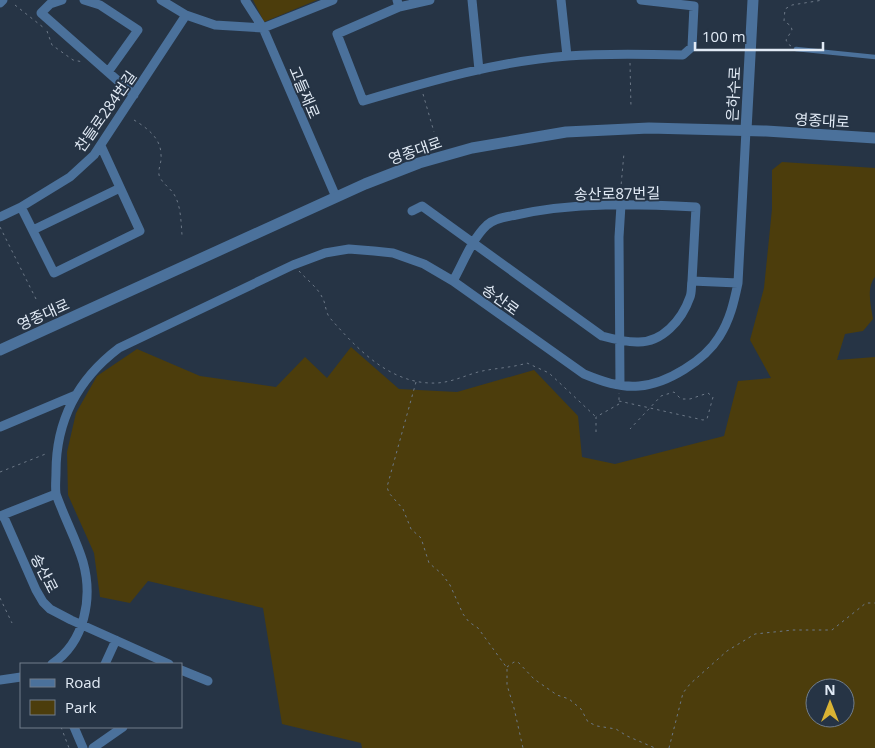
<svg xmlns="http://www.w3.org/2000/svg" width="875" height="748" font-family="'Open Sans','Noto Sans KR',sans-serif">
  <style>
    .green { fill: #4c3d0c; fill-rule: evenodd }
    .lines { fill: none; stroke-linecap: round; stroke-linejoin: round }
    .path { stroke: #6c7887; stroke-width: 1; stroke-dasharray: 2.5 4; stroke-linecap: butt }
    .service { stroke: #4b719b; stroke-width: 4.5 }
    .minor { stroke: #4b719b; stroke-width: 9 }
    .tertiary { stroke: #4b719b; stroke-width: 11 }
    .labels { text-anchor: middle; dominant-baseline: central; stroke-width: 4; stroke-linejoin: round; paint-order: stroke }
    .street-label { font-size: 15px; fill: #e1eaf5; stroke: #263445 }
  </style>
  <rect width="100%" height="100%" fill="#263445"/>
  <path class="green" d="M253 0H317L264 22Z
    M782 162 875 168V277C866 288 871 306 873 319L863 331 845 334 837 360 875 357V748H362L361 743 282 724 263 608 148 581 130 603 100 597 94 553 68 495 67 452 76 413 97 376 137 349 200 376 276 387 305 357 327 378 351 347 399 389 457 392 534 370 578 416 582 457 615 464 724 436 738 381 771 378 750 340 764 288 772 209V170ZM815 688H845V718H815Z"/>
  <g class="lines">
    <path class="path" d="M15 5 44 28
      M47 31 52 45 73 60 83 62
      M791 46 788 44 786 40 792 30 791 26 784 21 785 9 792 5 823 0
      M630 63 631 108
      M423 94 434 132
      M134 120C147 128 161 138 161 155 162 162 158 168 159 175 162 184 171 188 175 196 181 207 181 223 182 235
      M620 197 624 153
      M0 227 37 301
      M299 271C306 279 318 288 322 297 326 303 325 312 330 318 358 350 391 385 437 383 452 382 464 376 478 372 494 368 511 368 527 363L549 373 596 417
      M416 382 387 487 389 493 403 509 411 529 421 538 429 563 442 574 450 585 463 614 469 622 478 628 507 668V685L514 708 523 748
      M619 401 703 420 707 419 713 397 708 393 690 399H681L674 392 661 396 630 429
      M596 432V417L619 404V393
      M0 472 48 453
      M0 598 12 623
      M507 667 514 662H518L534 679 557 695 569 699 581 709 588 722 597 726 616 729 627 736 655 748
      M61 727 69 748
      M669 748 683 693 690 684 727 651 755 634 793 630H832L866 603H875"/>
    <path class="service" d="M796 49 875 57"/>
    <path class="minor" d="M62 0 50 4 41 13 134 95
      M84 0 100 5 138 30 108 72
      M161 0 186 15 215 25 263 28 333 0
      M245 0 263 28 336 197
      M397 0 399 7 430 0
      M472 0 479 70
      M561 0 567 56
      M0 3 3 0
      M399 7 337 34 363 101C430 81 499 61 568 56 606 53 644 54 683 55L692 47 694 6 641 0
      M21 207 54 273 140 231 101 146
      M412 211 422 206 602 336C613 339 625 342 637 342 662 343 682 320 690 297 692 292 691 286 692 281
      M0 217 21 207 70 177 94 155 186 15
      M33 230 120 188
      M453 281C463 263 472 239 487 225 495 218 506 217 516 215 574 202 637 204 696 207L692 281 738 283
      M620 385 619 237 621 205
      M0 427 76 395
      M3 515 36 590 43 602 50 609 71 620 169 664
      M0 516 56 494
      M52 664C85 642 93 598 83 562 78 545 70 529 63 512 61 507 58 500 56 494 55 487 56 479 56 472 56 419 78 379 119 348L293 265 325 253 349 249 374 251 393 253 424 264 453 281 584 374C601 381 620 388 639 386 667 384 705 360 719 337 730 320 734 302 738 283L746 130
      M105 664 116 640
      M181 670 208 681
      M0 680 21 677
      M74 727 83 748
      M93 748 123 727"/>
    <path class="tertiary" d="M746 130 753 0
      M0 350 365 184 419 163 472 148 566 132 649 128 766 131 875 138"/>
  </g>
  <g class="labels">
    <g class="street-label">
      <text transform="translate(305 92) rotate(67)">고들재로</text>
      <text transform="translate(733 94) rotate(-87)">은하수로</text>
      <text transform="translate(105 111) rotate(-55)">찬들로284번길</text>
      <text transform="translate(822 120) rotate(3)">영종대로</text>
      <text transform="translate(415 150) rotate(-19)">영종대로</text>
      <text transform="translate(617 193) rotate(-1)">송산로87번길</text>
      <text transform="translate(501 299) rotate(36)">송산로</text>
      <text transform="translate(43 314) rotate(-24)">영종대로</text>
      <text transform="translate(45 573) rotate(63)">송산로</text>
    </g>
  </g>
  <rect x="20" y="663" width="162" height="65" fill="#263445" stroke="#717d8b"/>
  <rect x="30" y="679" width="25" height="8" fill="#4b719b" stroke="#717d8b"/>
  <text x="65" y="688" font-size="15" fill="#e1eaf5">Road</text>
  <rect x="30" y="700" width="25" height="15" fill="#4c3d0c" stroke="#717d8b"/>
  <text x="65" y="713" font-size="15" fill="#e1eaf5">Park</text>
  <g transform="translate(830 703)"><circle r="24" fill="#263445" stroke="#717d8b"/>
  <path d="M0-4L9 19L0 12L-9 19Z" fill="#dab334"/>
  <text y="-8" font-size="14" font-weight="bold" text-anchor="middle" fill="#e1eaf5">N</text>
  </g>
  <path d="M695 42v8h128v-8" fill="none" stroke="#e1eaf5" stroke-width="2.5"/>
  <text x="702" y="42" font-size="15" fill="#e1eaf5" stroke="#263445" stroke-width="4" paint-order="stroke">100 m</text>
</svg>
